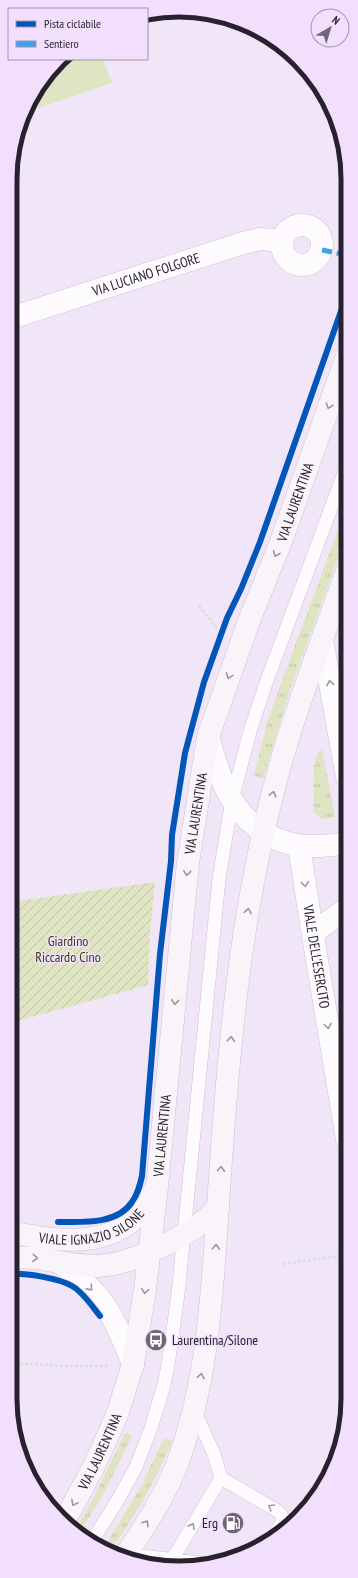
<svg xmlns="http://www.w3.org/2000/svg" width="358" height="1578" font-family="'PT Sans Narrow',sans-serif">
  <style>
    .grass { fill: url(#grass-tufts) }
    .garden { fill: url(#garden-furrows) }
    .pitch { fill: #dfe5c2 }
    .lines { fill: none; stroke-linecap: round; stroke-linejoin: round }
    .lane-casing { stroke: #cbc3d0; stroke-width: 14 }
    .street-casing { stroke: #cbc3d0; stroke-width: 23 }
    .secondary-casing { stroke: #cbc3d0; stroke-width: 23 }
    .path { stroke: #dddae0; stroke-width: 2.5; stroke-dasharray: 3 2; stroke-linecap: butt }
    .lane { stroke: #fdfbfe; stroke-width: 13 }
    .street { stroke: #fdfbfe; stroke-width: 22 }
    .secondary { stroke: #f9f4fa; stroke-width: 22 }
    .quiet { stroke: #3ea2eb; stroke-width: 5; stroke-dasharray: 10 5; stroke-linecap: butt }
    .cycleway-casing { stroke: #f2dffe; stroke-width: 8 }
    .cycleway { stroke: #0057b8; stroke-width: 6 }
    .oneway { stroke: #9b969e }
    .oneway2 { stroke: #9e99a0 }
    .labels { text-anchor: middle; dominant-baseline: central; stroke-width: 3; stroke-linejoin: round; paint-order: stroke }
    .street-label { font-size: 14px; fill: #29222e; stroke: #f2dffe }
    .park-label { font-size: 14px; fill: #364200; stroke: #f2dffe }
    .poi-label { font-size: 14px; fill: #29222e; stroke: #f2dffe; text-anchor: start }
    .rim { fill: none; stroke: #29222e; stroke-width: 5 }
  </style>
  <defs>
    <pattern id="grass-tufts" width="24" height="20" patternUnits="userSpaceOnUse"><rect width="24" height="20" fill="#dfe5c2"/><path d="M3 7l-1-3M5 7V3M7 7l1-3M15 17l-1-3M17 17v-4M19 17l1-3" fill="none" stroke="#bfc4a7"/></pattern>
    <pattern id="garden-furrows" width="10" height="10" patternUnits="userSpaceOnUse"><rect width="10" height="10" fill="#dfe5c2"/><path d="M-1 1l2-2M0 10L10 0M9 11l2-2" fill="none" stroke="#bfc4a7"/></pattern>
  </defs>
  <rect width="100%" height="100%" fill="#f1e6f7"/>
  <path class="grass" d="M347 506V533L290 690 263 779 254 775 268 720 280 686Z
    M322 750 335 817 322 819 313 812 314 766 318 751Z
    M125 1433 132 1436 105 1491 80 1532 76 1529 94 1497Z
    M164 1438 172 1441C156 1481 134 1517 110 1552L103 1549 142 1485Z"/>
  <path class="garden" d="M155 882 150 932 148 985 10 1023 11 902Z"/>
  <path class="pitch" d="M64 59H103L112 83 27 112 33 94Z"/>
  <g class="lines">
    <g class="lane-casing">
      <path id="lane" d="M194 1410 214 1454 221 1478 276 1510 281 1514 283 1520 273 1538
        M92 1541 116 1503 136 1467 151 1428 164 1385 168 1365 178 1294 219 879 232 800 250 731 266 683 347 465
        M126 1554 200 1563
        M172 1560 221 1478"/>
    </g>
    <g class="street-casing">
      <g id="street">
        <circle cx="302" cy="245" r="20"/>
        <path id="s1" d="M11 318 243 243 260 239 282 241"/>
        <path d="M322 640 347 777"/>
        <path d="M208 737C214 756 219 777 229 795 243 821 269 841 298 845 314 848 331 845 347 843"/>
        <path id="s2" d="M299 846 312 930 347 1140"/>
        <path d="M313 933 347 908"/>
        <path d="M60 1263C103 1292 115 1318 133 1364"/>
      </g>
    </g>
    <g class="secondary-casing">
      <g id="secondary">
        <path id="s3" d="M10 1232C49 1240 101 1249 134 1219 142 1211 149 1200 155 1190"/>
        <path d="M10 1257C22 1258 35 1257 47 1260 64 1263 81 1266 98 1266 128 1265 175 1242 200 1224 206 1219 212 1213 218 1208"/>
        <path id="s4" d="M65 1520 93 1468 110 1431 118 1412 133 1364 145 1290 157 1187 188 863 208 737 249 621 282 539 347 356"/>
        <path d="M125 1556C144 1528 163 1499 176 1467 208 1384 212 1294 218 1206 223 1127 229 1049 239 971 249 895 264 819 286 745 304 687 326 629 347 571"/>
      </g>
    </g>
    <path class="path" d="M199 606 221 633
      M283 1264 346 1255
      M10 1363 65 1366H108"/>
    <use href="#lane" class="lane"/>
    <use href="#street" class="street"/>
    <use href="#secondary" class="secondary"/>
    <path class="quiet" d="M322 250 347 255"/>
    <g class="cycleway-casing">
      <path id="cycleway" d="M58 1222C82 1222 117 1225 132 1202 138 1194 140 1185 142 1176L160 954 171 861 172 835 185 753 204 682 227 618 241 589 260 542 347 294
        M10 1274C26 1273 58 1278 72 1286 83 1292 92 1306 100 1316"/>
    </g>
    <use href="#cycleway" class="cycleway"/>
  </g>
  <defs><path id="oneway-chevron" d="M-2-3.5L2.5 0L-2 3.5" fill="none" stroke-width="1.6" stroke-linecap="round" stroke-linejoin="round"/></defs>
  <g class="oneway">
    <use href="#oneway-chevron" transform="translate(329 406) rotate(109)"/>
    <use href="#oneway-chevron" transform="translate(276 554) rotate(112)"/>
    <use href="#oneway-chevron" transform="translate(229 676) rotate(111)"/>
    <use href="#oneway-chevron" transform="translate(273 794) rotate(-75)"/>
    <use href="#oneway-chevron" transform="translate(187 873) rotate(96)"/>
    <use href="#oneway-chevron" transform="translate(248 911) rotate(-80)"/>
    <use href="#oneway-chevron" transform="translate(175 1002) rotate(96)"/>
    <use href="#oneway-chevron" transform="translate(231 1039) rotate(-85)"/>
    <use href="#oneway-chevron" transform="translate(221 1169) rotate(-86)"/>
    <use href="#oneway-chevron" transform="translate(216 1247) rotate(-87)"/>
    <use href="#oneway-chevron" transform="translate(35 1258) rotate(5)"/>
    <use href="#oneway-chevron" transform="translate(145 1291) rotate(98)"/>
    <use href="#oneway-chevron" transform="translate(201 1376) rotate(-79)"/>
    <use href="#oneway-chevron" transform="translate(74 1503) rotate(118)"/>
    <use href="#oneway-chevron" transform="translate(146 1523) rotate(-57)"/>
  </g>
  <g class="oneway2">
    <use href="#oneway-chevron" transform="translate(330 683) rotate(-101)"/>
    <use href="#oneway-chevron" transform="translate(305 884) rotate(82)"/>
    <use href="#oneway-chevron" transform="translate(328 1026) rotate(81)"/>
    <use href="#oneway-chevron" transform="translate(90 1288) rotate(48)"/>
    <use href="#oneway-chevron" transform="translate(271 1507) rotate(-149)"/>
    <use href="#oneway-chevron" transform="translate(192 1526) rotate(-59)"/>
  </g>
  <defs>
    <g id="bus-disc" transform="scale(1.15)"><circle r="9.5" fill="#6f6774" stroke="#f2dffe"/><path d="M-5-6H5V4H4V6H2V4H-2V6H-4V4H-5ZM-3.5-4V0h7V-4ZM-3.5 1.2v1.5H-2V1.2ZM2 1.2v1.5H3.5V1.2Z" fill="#fff"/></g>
    <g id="fuel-disc" transform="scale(1.15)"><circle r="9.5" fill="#6f6774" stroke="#f2dffe"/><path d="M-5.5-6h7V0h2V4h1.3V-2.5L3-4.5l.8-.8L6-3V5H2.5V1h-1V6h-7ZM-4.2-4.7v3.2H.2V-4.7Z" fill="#fff"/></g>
  </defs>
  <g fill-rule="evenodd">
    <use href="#bus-disc" x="156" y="1340"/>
    <use href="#fuel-disc" x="233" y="1523"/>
  </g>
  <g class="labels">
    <g class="street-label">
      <text stroke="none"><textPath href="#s1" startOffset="142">VIA LUCIANO FOLGORE</textPath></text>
      <text stroke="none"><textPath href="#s4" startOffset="1053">VIA LAURENTINA</textPath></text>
      <text stroke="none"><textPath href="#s4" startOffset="725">VIA LAURENTINA</textPath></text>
      <text stroke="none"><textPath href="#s2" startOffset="112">VIALE DELL'ESERCITO</textPath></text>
      <text stroke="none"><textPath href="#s4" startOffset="401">VIA LAURENTINA</textPath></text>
      <text stroke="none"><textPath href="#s3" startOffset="85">VIALE IGNAZIO SILONE</textPath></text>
      <text stroke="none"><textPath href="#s4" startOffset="77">VIA LAURENTINA</textPath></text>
    </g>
    <g class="park-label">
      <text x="68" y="941">Giardino<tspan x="68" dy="16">Riccardo Cino</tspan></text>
    </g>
    <g class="poi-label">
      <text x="172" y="1340">Laurentina/Silone</text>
      <text x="218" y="1523" text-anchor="end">Erg</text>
    </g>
  </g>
  <path d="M0 0H358V1578H0ZM179 17H179A162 162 0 0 1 341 179V1399A162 162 0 0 1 179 1561H179A162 162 0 0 1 17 1399V179A162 162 0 0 1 179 17Z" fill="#f2dffe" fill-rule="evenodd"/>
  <path class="rim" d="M179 17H179A162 162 0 0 1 341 179V1399A162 162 0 0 1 179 1561H179A162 162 0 0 1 17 1399V179A162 162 0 0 1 179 17Z"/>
  <rect x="8" y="8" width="140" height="52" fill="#f2dffe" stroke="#a293ab"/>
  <rect x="16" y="21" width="20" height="6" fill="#0057b8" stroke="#a293ab"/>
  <text x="44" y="28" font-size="12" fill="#29222e">Pista ciclabile</text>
  <rect x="16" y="41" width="20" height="6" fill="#3ea2eb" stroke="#a293ab"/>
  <text x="44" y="48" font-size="12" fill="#29222e">Sentiero</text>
  <g transform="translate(330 28) rotate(38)"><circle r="19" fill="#f2dffe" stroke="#a293ab"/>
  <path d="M0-3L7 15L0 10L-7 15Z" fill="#6f6774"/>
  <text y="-6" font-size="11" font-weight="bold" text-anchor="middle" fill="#29222e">N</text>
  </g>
</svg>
